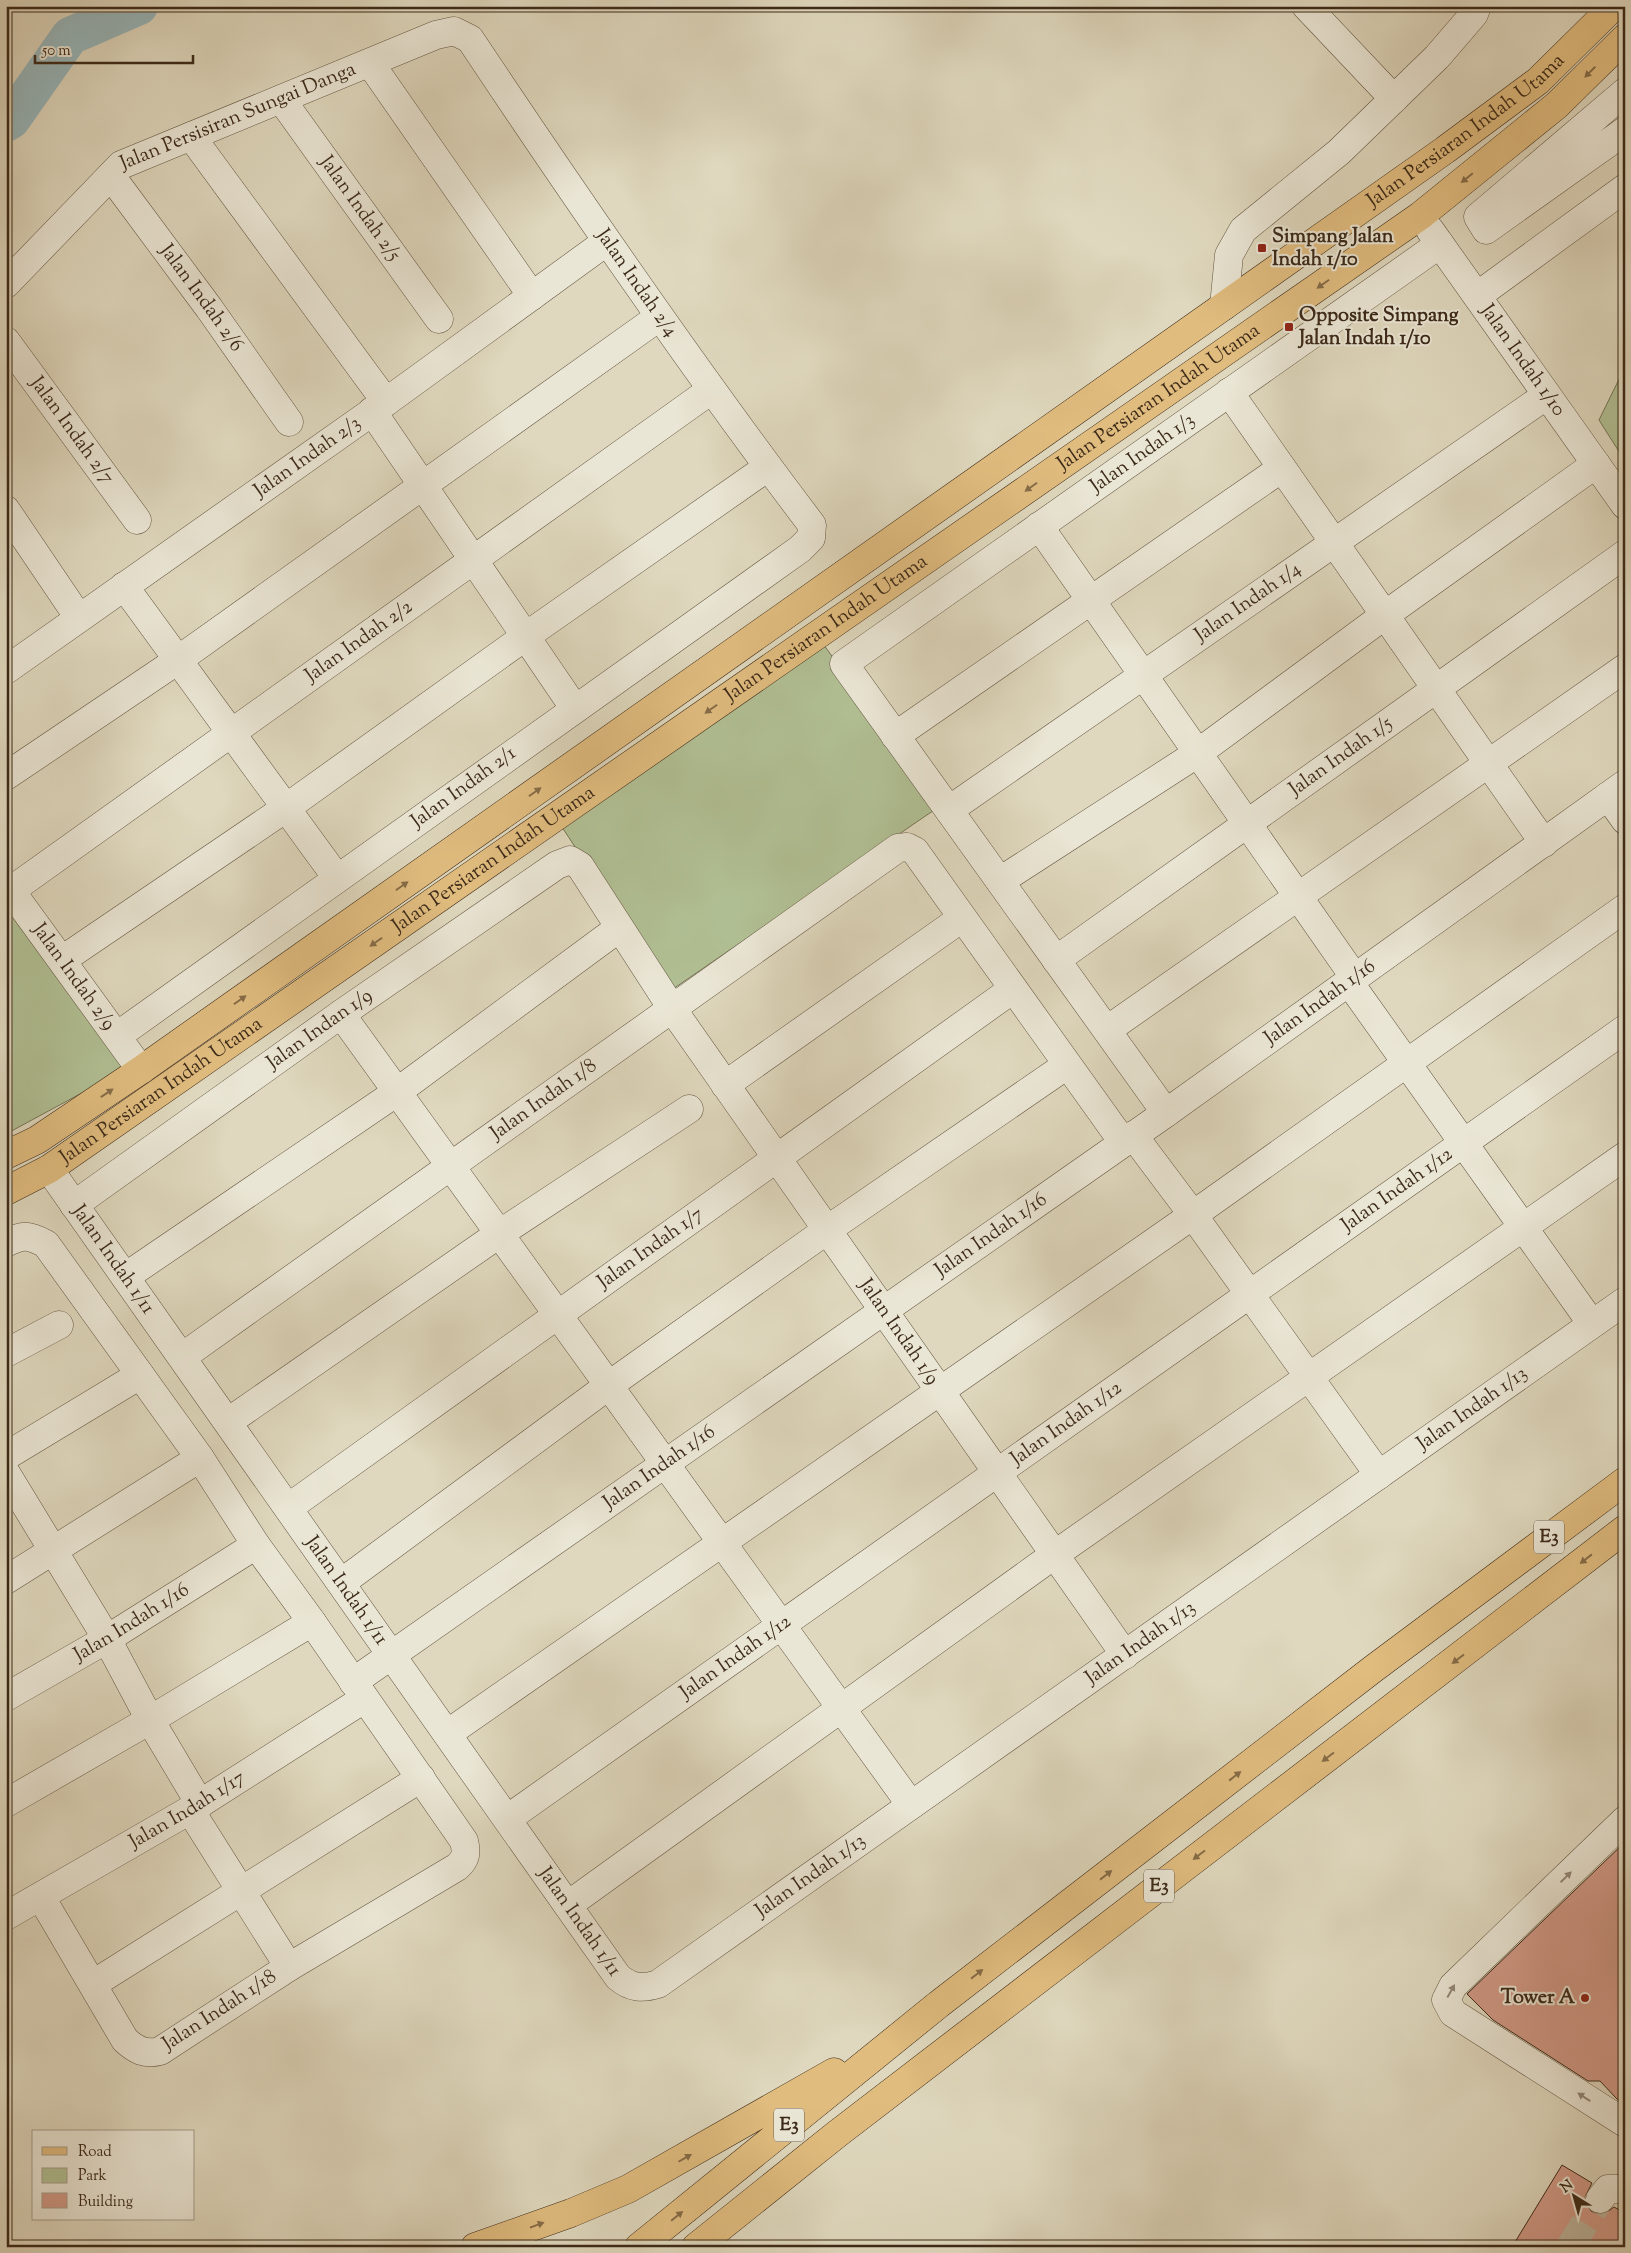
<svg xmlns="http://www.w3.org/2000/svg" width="1631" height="2253" font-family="'Sorts Mill Goudy',serif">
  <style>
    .green { fill: #b0bf93; stroke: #767456 }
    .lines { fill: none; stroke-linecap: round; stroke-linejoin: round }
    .river { stroke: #98b7bc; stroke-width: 38 }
    .building { fill: #d29a88; stroke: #3c2a19 }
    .minor-tunnel { stroke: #beb59d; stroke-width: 28; stroke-dasharray: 28 14; stroke-linecap: butt }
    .minor-casing { stroke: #655642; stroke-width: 29 }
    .major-casing { stroke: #3c2a19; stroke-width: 29 }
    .highway-casing { stroke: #3c2a19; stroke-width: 29 }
    .minor { stroke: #eae6d5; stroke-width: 28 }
    .major { stroke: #e0bc7f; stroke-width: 28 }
    .highway { stroke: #e0bc7f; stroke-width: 28 }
    .oneway { fill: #866c47 }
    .oneway2 { fill: #938877 }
    .poi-dot { fill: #8f2418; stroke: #eae6d5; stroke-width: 2 }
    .labels { text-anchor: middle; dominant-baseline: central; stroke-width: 4; stroke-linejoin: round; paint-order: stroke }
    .shield { fill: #eae6d5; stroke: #706251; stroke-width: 1 }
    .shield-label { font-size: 19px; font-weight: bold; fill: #3c2a19 }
    .street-label { font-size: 20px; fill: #3c2a19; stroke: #eae6d5 }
    .poi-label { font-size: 20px; font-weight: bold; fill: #3c2a19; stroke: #eae6d5; text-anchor: start }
  </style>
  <rect width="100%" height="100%" fill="#dfd8be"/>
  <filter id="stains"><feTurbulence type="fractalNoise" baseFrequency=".004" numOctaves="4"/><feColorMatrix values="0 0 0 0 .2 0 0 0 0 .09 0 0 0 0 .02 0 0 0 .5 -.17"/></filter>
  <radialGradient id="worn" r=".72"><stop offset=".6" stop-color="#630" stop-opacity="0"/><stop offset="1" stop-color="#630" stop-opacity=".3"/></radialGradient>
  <path class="green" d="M1625 367V461L1599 420Z
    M816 634 940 806 670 991 556 818Z
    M6 905 128 1068 6 1134Z"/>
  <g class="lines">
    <path class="river" d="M6 123 11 120 70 36 139 6"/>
  </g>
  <path class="building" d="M1625 1842V2104L1617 2099 1600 2081H1588L1493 2020 1467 1994Z
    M1562 2165 1592 2183 1585 2197 1586 2205 1591 2211 1598 2214H1605L1614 2207 1625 2213V2237L1619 2247H1512Z"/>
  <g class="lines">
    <path class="minor-tunnel" d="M1570 2247 1600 2199"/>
    <g class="minor-casing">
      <g id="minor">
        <path d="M1306 6 1394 99"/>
        <path d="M370 63 532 296"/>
        <path d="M1625 92 1478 217 1486 230 1625 131"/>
        <path id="s1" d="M281 99 439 319"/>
        <path d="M191 136 386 402"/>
        <path id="s2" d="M111 176 209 308 289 422"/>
        <path id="s3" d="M1430 230 1625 505"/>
        <path id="s4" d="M6 284 121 165 436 35 454 31 470 39C580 204 692 367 812 525L811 538 800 549 117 1036"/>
        <path d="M1477 296 1625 188"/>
        <path d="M1224 306 1229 255 1243 230 1339 152 1437 57 1474 14 1477 6"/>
        <path id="s5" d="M6 341 137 520"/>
        <path d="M1229 392 1544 843"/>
        <path d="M372 411 575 709"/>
        <path d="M6 510 79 618"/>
        <path d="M1039 526 1355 978"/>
        <path d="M124 586 337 878"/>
        <path id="s6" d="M6 670 386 402 606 242"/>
        <path d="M895 736 1282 468"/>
        <path d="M6 776 178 660 659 317"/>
        <path d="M1608 796 1625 820"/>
        <path id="s7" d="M949 810 1547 395"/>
        <path d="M1000 881 1198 753 1385 615 1596 464"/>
        <path id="s8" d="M6 884 141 1070"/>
        <path id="s9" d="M6 894 711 390"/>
        <path d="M62 960 286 808 526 636 768 467"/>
        <path id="s10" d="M1056 960 1625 554"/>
        <path d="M1349 982 1592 1324"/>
        <path d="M341 1014 911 1805"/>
        <path d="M1107 1030 1625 668"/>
        <path d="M725 1085 962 918"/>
        <path id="s11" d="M1166 1113 844 664 1440 244"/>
        <path d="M1133 1135 1193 1215 1379 1475"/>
        <path id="s12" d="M49 1169 618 1977C631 1988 642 1989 658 1984L1625 1301"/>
        <path id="s13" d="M74 1205 341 1014 557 865 570 860 580 866 673 1010 1125 1655"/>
        <path d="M6 1243C23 1234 29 1235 46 1244L200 1458 256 1545 312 1622 464 1841C467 1853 466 1859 457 1867L289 1967 160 2051C145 2055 136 2050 125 2040L41 1897"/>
        <path d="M125 1277 397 1092 619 928"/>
        <path d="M6 1353 59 1325"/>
        <path id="s14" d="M182 1357 898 848 907 847 915 851 1123 1142"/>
        <path d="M228 1422 499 1234 689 1109"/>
        <path d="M6 1456 140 1375"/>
        <path d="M6 1473 107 1639 150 1720 200 1804"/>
        <path id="s15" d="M288 1508 1013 989"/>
        <path d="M6 1580 200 1458"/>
        <path d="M341 1583 608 1386 827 1230 1067 1065"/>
        <path id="s16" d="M353 1682 1166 1113 1625 784"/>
        <path id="s17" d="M6 1697 107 1639 256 1545"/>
        <path d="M447 1734 1193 1215 1625 908"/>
        <path d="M6 1803 150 1720 312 1622"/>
        <path d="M190 1810 289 1967"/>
        <path id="s18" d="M507 1819 1625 1029"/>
        <path d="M1625 1820 1453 1986 1446 2000 1453 2013 1625 2123"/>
        <path d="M568 1905 1054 1555 1625 1156"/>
        <path id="s19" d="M6 1916 190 1810 364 1699"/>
        <path d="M93 1984 421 1778"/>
        <path d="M1600 2199 1608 2189H1625"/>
      </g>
    </g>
    <g class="major-casing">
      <g id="major">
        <path id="s20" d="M6 1155 37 1140 141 1070 1445 150 1538 81 1614 6"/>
        <path id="s21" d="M6 1191 49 1169 1420 216 1557 105 1625 38"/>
      </g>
    </g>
    <g class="highway-casing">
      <path id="highway" d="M475 2247 571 2213 628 2189 834 2072
        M639 2247 939 2004 1373 1669 1625 1481
        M696 2247 837 2134 1625 1529"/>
    </g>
    <use href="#minor" class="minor"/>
    <use href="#major" class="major"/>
    <use href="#highway" class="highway"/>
  </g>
  <defs><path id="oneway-solid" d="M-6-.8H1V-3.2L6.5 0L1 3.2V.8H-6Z" transform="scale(1.25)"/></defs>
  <g class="oneway">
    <use href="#oneway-solid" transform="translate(1590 72) rotate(135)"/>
    <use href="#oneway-solid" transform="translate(1467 178) rotate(141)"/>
    <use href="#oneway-solid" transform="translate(1323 284) rotate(145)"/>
    <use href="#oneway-solid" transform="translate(1031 487) rotate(145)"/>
    <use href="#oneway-solid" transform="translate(711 709) rotate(145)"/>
    <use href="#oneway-solid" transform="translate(535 792) rotate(-35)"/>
    <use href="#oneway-solid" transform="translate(402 886) rotate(-35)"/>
    <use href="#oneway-solid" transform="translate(376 942) rotate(145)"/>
    <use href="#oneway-solid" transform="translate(240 1000) rotate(-35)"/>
    <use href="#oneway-solid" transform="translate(107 1093) rotate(-34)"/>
    <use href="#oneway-solid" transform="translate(1586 1559) rotate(142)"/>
    <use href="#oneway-solid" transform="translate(1458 1659) rotate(143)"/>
    <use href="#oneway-solid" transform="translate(1328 1757) rotate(143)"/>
    <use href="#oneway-solid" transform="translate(1235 1776) rotate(-38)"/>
    <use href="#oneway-solid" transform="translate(1199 1855) rotate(143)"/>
    <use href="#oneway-solid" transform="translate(1106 1875) rotate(-38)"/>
    <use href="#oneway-solid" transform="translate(977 1974) rotate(-38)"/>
    <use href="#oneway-solid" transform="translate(685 2158) rotate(-30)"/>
    <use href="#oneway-solid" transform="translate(677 2216) rotate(-39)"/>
    <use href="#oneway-solid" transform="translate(537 2225) rotate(-20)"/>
  </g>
  <g class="oneway2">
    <use href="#oneway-solid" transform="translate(1566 1877) rotate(-44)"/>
    <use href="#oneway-solid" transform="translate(1451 1991) rotate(-61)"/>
    <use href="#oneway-solid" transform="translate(1584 2097) rotate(-147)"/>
  </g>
  <g class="poi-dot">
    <rect x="1257" y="243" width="10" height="10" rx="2.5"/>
    <rect x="1284" y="322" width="10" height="10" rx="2.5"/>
    <circle cx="1585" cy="1998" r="5"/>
  </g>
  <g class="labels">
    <g class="shield">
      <rect x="1534" y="1520.5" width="30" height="33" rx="4"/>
      <rect x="1144" y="1869.5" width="30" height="33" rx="4"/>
      <rect x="774" y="2108.5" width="30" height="33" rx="4"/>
    </g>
    <g class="shield-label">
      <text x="1549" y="1537">E3</text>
      <text x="1159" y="1886">E3</text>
      <text x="789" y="2125">E3</text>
    </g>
    <g class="street-label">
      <text stroke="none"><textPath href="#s4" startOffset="292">Jalan Persisiran Sungai Danga</textPath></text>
      <text stroke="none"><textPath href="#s20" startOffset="1784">Jalan Persiaran Indah Utama</textPath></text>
      <text stroke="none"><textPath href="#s1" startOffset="135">Jalan Indah 2/5</textPath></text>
      <text stroke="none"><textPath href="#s4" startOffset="838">Jalan Indah 2/4</textPath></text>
      <text stroke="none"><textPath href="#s2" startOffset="152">Jalan Indah 2/6</textPath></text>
      <text stroke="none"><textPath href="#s3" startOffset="160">Jalan Indah 1/10</textPath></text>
      <text stroke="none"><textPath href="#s21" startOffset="1400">Jalan Persiaran Indah Utama</textPath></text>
      <text stroke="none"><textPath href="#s5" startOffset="111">Jalan Indah 2/7</textPath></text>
      <text stroke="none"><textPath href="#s11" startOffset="918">Jalan Indah 1/3</textPath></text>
      <text stroke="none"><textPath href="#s6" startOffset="369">Jalan Indah 2/3</textPath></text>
      <text stroke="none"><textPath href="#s7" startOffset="364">Jalan Indah 1/4</textPath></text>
      <text stroke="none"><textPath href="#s21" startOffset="995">Jalan Persiaran Indah Utama</textPath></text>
      <text stroke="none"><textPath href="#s9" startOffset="434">Jalan Indah 2/2</textPath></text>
      <text stroke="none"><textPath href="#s10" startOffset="350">Jalan Indah 1/5</textPath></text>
      <text transform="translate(464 788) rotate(-36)">Jalan Indah 2/1</text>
      <text stroke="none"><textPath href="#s21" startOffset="590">Jalan Persiaran Indah Utama</textPath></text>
      <text stroke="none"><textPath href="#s8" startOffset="115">Jalan Indah 2/9</textPath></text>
      <text stroke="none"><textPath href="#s16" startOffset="1182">Jalan Indah 1/16</textPath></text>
      <text stroke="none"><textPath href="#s13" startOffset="302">Jalan Indan 1/9</textPath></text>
      <text stroke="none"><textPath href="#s21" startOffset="185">Jalan Persiaran Indah Utama</textPath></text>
      <text stroke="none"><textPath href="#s14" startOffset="444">Jalan Indah 1/8</textPath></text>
      <text stroke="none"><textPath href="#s18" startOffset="1090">Jalan Indah 1/12</textPath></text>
      <text stroke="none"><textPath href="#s16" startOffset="779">Jalan Indah 1/16</textPath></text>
      <text stroke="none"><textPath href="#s15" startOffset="446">Jalan Indah 1/7</textPath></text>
      <text stroke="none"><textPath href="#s12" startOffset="111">Jalan Indah 1/11</textPath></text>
      <text stroke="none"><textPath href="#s13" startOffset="1181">Jalan Indah 1/9</textPath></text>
      <text stroke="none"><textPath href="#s12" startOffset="2028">Jalan Indah 1/13</textPath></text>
      <text stroke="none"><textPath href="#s18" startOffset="685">Jalan Indah 1/12</textPath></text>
      <text stroke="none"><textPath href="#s16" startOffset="374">Jalan Indah 1/16</textPath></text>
      <text stroke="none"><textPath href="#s12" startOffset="516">Jalan Indah 1/11</textPath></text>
      <text stroke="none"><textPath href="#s17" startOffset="146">Jalan Indah 1/16</textPath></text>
      <text stroke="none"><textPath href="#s12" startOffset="1622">Jalan Indah 1/13</textPath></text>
      <text stroke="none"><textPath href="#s18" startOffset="280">Jalan Indah 1/12</textPath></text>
      <text stroke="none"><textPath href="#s19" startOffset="210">Jalan Indah 1/17</textPath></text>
      <text stroke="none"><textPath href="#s12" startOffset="1218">Jalan Indah 1/13</textPath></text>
      <text stroke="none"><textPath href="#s12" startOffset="921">Jalan Indah 1/11</textPath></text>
      <text transform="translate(220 2011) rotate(-33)">Jalan Indah 1/18</text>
    </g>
    <g class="poi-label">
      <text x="1272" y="237">Simpang Jalan<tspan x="1272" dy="23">Indah 1/10</tspan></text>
      <text x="1299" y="316">Opposite Simpang<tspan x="1299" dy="23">Jalan Indah 1/10</tspan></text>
      <text x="1575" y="1998" text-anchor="end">Tower A</text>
    </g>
  </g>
  <rect width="1631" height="2253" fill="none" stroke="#dfd8be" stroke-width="25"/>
  <rect x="8" y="8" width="1616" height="2238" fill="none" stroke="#3c2a19" stroke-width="2.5"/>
  <rect x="12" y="12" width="1606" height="2228" fill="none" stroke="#3c2a19"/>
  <rect x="32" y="2130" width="162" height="90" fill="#eae6d5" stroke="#a49b8a"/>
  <rect x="42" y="2147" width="25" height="8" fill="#e0bc7f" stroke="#a49b8a"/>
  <text x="78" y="2156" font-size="15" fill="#3c2a19">Road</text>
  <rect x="42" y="2168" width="25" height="15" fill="#b0bf93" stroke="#a49b8a"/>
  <text x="78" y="2180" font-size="15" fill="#3c2a19">Park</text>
  <rect x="42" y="2193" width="25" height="15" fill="#d29a88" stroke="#a49b8a"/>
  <text x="78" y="2206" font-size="15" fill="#3c2a19">Building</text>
  <g transform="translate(1574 2196) rotate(323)" stroke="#eae6d5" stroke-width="4" paint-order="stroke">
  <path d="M0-4L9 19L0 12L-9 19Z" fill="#3c2a19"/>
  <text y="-8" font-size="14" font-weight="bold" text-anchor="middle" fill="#3c2a19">N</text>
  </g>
  <path d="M35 55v8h158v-8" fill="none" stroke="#3c2a19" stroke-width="2.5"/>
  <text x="42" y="55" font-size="15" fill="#3c2a19" stroke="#eae6d5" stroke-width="4" paint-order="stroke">50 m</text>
  <rect width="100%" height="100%" filter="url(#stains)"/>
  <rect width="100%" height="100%" fill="url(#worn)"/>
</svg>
